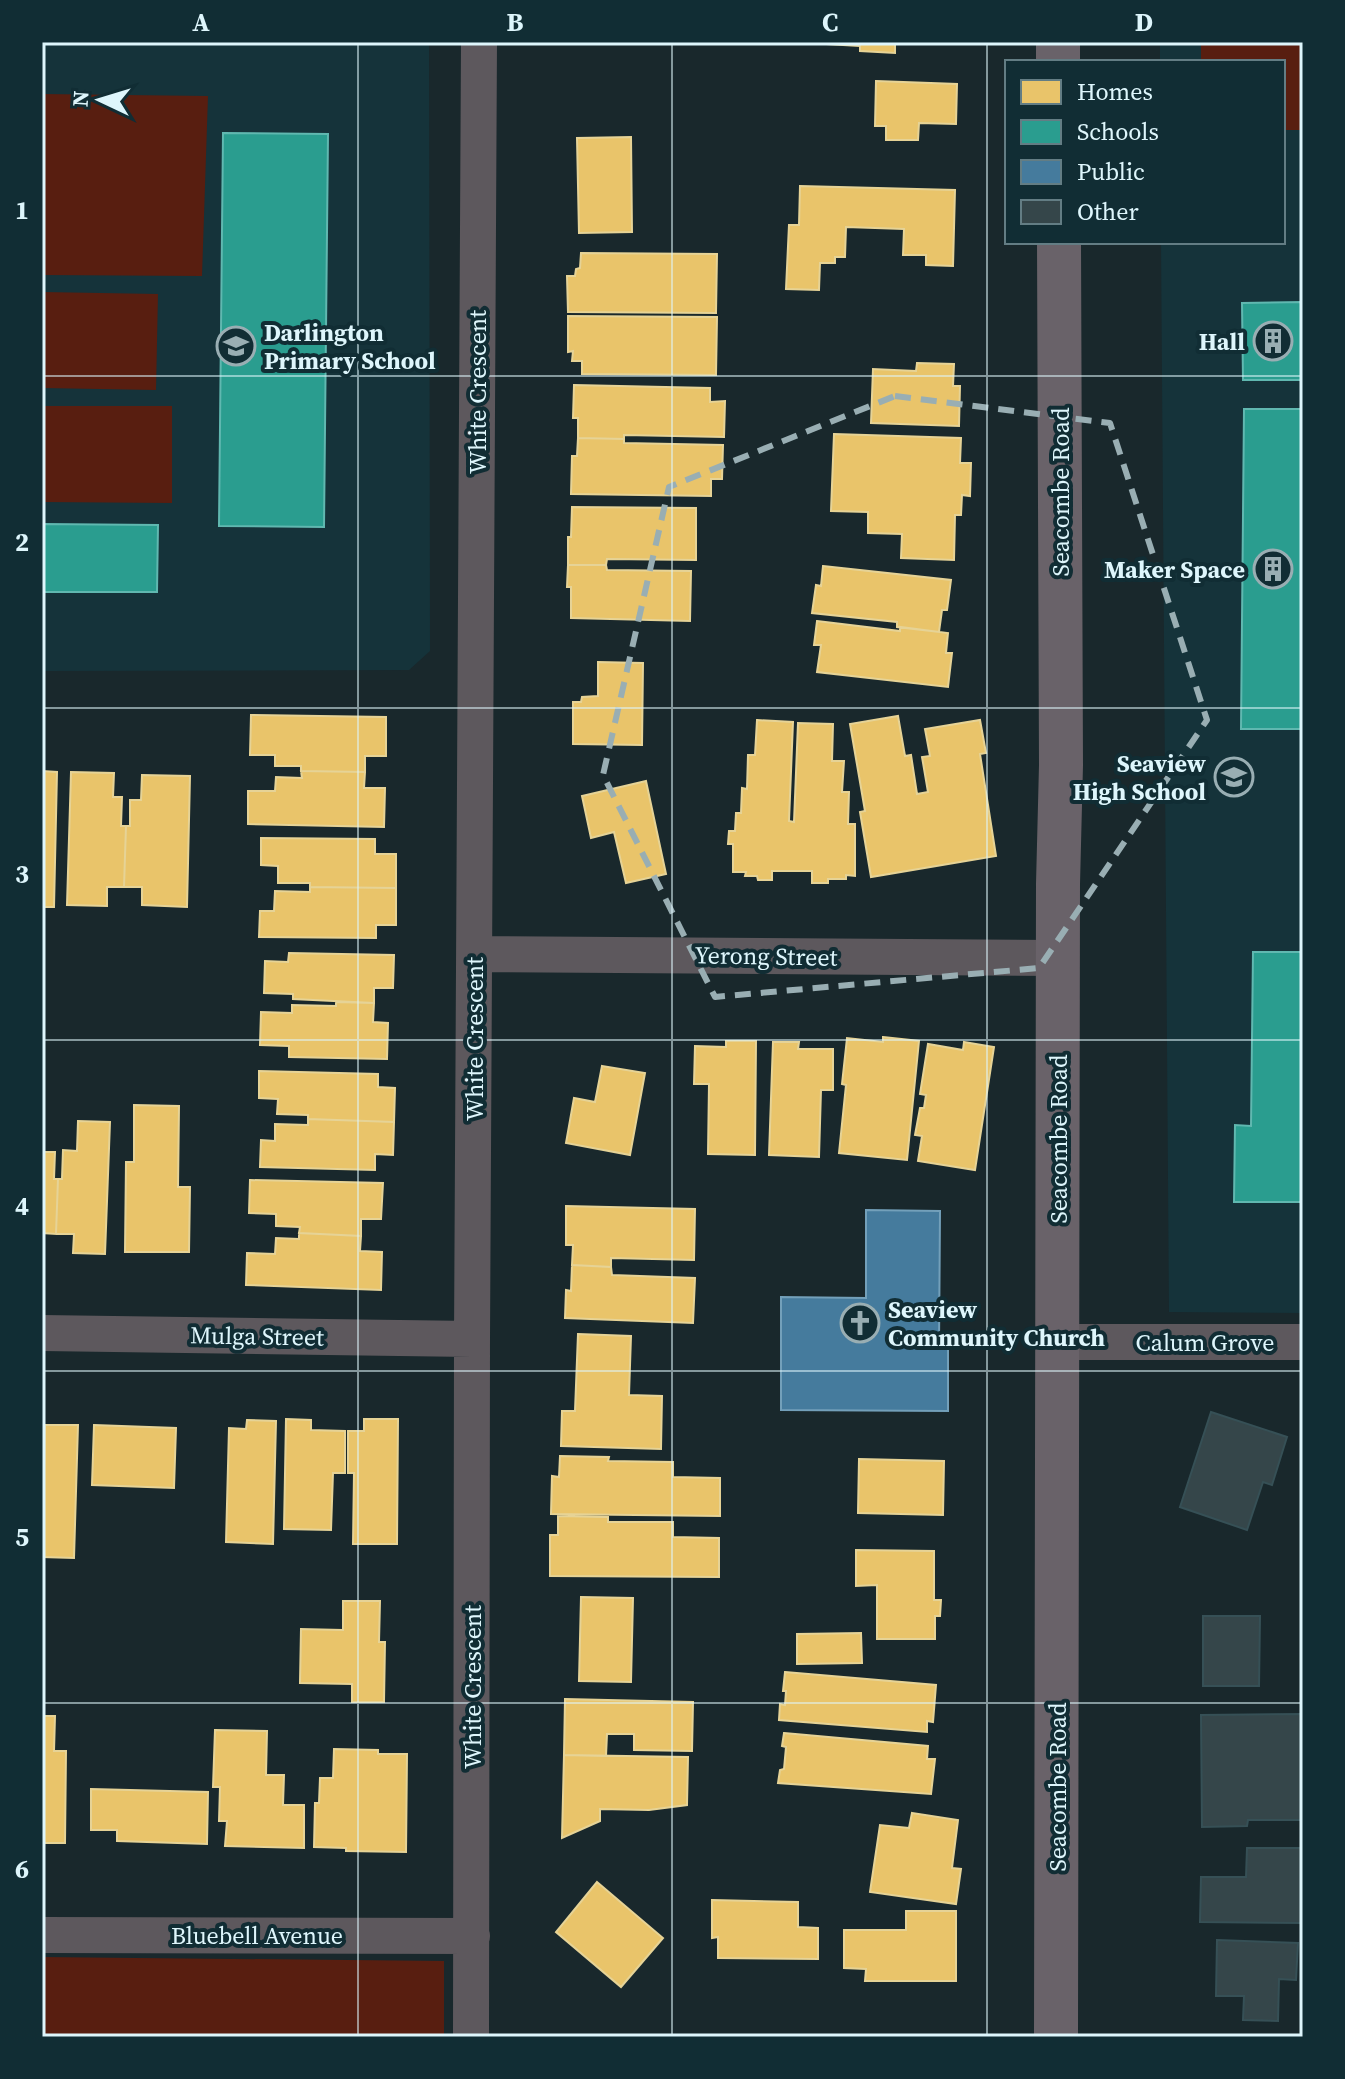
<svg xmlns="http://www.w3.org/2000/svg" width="1345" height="2079" font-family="'Source Serif 4',serif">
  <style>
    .built { fill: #15333a }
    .green { fill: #581e10 }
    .homes { fill: #e9c46a; stroke: #e6d396; stroke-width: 2 }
    .schools { fill: #2a9d8f; stroke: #60b8b0; stroke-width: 2 }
    .public { fill: #457b9d; stroke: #73a0ba; stroke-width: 2 }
    .building { fill: #35464a; stroke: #365056; stroke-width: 2 }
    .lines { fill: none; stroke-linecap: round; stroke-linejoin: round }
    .minor { stroke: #5d585d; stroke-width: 36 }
    .secondary { stroke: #696269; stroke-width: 44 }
    .marked { fill: none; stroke: #99aeb3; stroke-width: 6; stroke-dasharray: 16 10; stroke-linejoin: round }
    .grid { fill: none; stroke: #def6fc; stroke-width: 2; stroke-opacity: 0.55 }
    .labels { text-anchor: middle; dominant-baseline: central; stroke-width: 8; stroke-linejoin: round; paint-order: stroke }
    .poi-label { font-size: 24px; font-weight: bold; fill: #def6fc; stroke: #112d34; text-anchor: end }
    .street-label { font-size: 24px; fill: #def6fc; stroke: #112d34 }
    .neatline { fill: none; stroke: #def6fc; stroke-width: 3 }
    .grid-label { font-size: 26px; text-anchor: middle; font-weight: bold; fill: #def6fc }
  </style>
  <rect width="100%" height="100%" fill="#19282c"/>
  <path class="built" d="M42 42H429L430 651 409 670 42 671Z
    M1160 42H1303V1313L1169 1312 1161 242H1283V62H1160Z"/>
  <path class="green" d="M1201 42H1303V130H1283V62H1201Z
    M42 94 208 96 202 276 42 275Z
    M42 292 158 294 156 390 42 388Z
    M42 406H172V503L42 502Z
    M42 1957 444 1961V2037H42Z"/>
  <path class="homes" d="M827 42H895V53L860 51V46L827 44Z
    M876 81 957 84 956 124 919 123 918 140H886V126H875Z
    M631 137 632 232 579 233 577 138Z
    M800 186 955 190 953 266 926 265V255H903L904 229 846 227 845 257H835V263H820L819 290 786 289 789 225H799Z
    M581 253 717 254 716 313 568 312 567 276H575L576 269 580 268Z
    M568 316 717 317 716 375 582 374V361H572L573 351 568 352Z
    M917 363 954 364 953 386H960L959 426 871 423 873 369 916 371Z
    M574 385 710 388V402L725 401 724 437 624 435V439L578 438V418H573Z
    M834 434 961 438 960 463H971L970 496 962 495 961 515H955L954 560 901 558 902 534 868 533V512L831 511Z
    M578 438 624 439V443L723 445 722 479H711V496L571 494 572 456H577Z
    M572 507 696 508V560L607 559 606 565H568V537H571Z
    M568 565H606L607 570 691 571 690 621 571 618V587H567Z
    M823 566 951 580 947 610H942L939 632 897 627V622L812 613 816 585 821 586Z
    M817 621 900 631V627L948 633 946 653H952L948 687 817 672 821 645H814Z
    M598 662 643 663 642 745 573 744V702H581L582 697 598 696Z
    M251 715 386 717V756H365V772L301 771V766H275V755H250Z
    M898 716 905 756 911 755 917 794 928 792 922 757 930 756 925 729 980 720 986 753 980 754 996 856 871 877 860 812 865 811 850 724Z
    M757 720 793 722 789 821 794 822 798 723 833 724 832 761H844L842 792H849L848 824H855V876L846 875V879H828V883H812V871H772V880H758L757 876H745L746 872H733V844H728L729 831H735L736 813H741L742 788 747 789 748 755H755Z
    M42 771 57 772 54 907H42Z
    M301 771 365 772 364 788H385L384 827 248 824V791H275L276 777 302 778Z
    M71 772 114 773 113 797H122L121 826H126L124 887H107V906L67 905Z
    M142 775 190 776 187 907 142 905V887H124L126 826H130V800H141Z
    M646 781 666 874 626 883 614 832 591 838 582 796Z
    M261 838 375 839V854H396V888L310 887V883H278V866L261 865Z
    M310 887 396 888V925H376V938L259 937 260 911H274L275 891 310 892Z
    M289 953 394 955 393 988H374V1003L293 999V994L264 993 265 961 288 962Z
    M336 1002 374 1003 373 1022 388 1023 387 1059 289 1057V1046L260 1045 261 1012 292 1013V1005L336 1006Z
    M883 1037 919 1041 907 1160 839 1153 846 1085 842 1084 847 1038 883 1042Z
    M726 1041H756L755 1155 708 1154 709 1084H694L695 1046 726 1047Z
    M773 1042H799L798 1049H833V1090H821L819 1157 769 1155Z
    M964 1042 994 1047 975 1170 918 1161 922 1136 915 1135 920 1108H924L926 1095 920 1094 928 1044 963 1050Z
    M602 1066 645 1073 630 1155 566 1143 574 1098 595 1102Z
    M259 1071 378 1074V1087L395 1088 394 1122 308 1119V1115L277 1114 278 1099 259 1098Z
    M134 1105 179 1106 178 1187H190L189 1252H125L126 1162H134Z
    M308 1119 394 1122 393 1155 375 1154V1170L260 1167 261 1140 275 1141V1124L308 1125Z
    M78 1121 110 1122 105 1254 73 1253 74 1234H56L58 1179H62L63 1150 77 1151Z
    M42 1152H55L54 1179H58L56 1234 42 1233Z
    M250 1180 383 1183 381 1219H361V1236L299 1233 300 1227 276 1226V1214L249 1213Z
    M566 1206 695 1209 694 1260 611 1258V1267L572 1265 573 1245H566Z
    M299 1233 361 1236 360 1251 382 1252 381 1290 246 1285 247 1253 275 1254 276 1238 299 1239Z
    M572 1265 611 1267 612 1275 695 1278 693 1323 565 1318 566 1290 571 1291Z
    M578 1334 631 1336 629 1395 662 1396 661 1449 561 1446 562 1411H575Z
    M286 1419 311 1420V1430L345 1431V1473H333L331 1530 284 1529Z
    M364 1419H398L397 1544H353L354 1473H348V1431H364Z
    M247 1420 276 1421 273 1544 226 1542 229 1428 246 1429Z
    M45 1425H78L74 1558 42 1557Z
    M94 1425 176 1428 174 1488 92 1485Z
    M560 1456 609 1457 608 1461 673 1462V1477L720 1478V1516L551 1514 552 1476 559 1477Z
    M859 1459 944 1461 943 1515 858 1513Z
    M558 1516 608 1517V1522H673V1537L719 1538V1577L550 1576V1535H558Z
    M856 1550 934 1551V1600H941L940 1616H935V1639H877V1585L856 1586Z
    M581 1597 633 1598 631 1682 579 1681Z
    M343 1601H380L379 1642H385L384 1702H352V1684L300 1683 301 1629 343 1630Z
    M861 1633 862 1663 797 1664V1634Z
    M785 1672 936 1685 933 1722 927 1721V1732L779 1720 780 1704 785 1705 786 1691H783Z
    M565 1699 693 1702 692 1751 634 1750V1734H607L606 1756 564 1755Z
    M42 1716H55L54 1751H66L65 1843H42Z
    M215 1730 267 1731 266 1775H284L283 1805H304V1848L225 1846 227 1821H219L220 1787H213Z
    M784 1733 928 1746 927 1759H935L931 1794 778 1783 780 1770 784 1769 786 1747 782 1746Z
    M334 1749 378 1750V1754H407L406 1852 346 1851V1848L314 1847 315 1803H319L320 1778H333Z
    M564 1755 688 1757 687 1805 649 1810 600 1809V1821L562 1838Z
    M91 1789 208 1792 207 1844 117 1841V1830H91Z
    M912 1813 958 1820 952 1868 961 1869 956 1904 870 1892 880 1825 909 1828Z
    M597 1882 663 1938 621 1987 556 1932Z
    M712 1900 798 1902V1927L818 1928V1959L718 1958V1937L712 1938Z
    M906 1911H956V1981H865L866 1969 844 1968V1930H906Z"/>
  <path class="schools" d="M223 133 328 134 324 527 219 526Z
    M1303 302V380H1243L1242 303Z
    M1244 409H1303V729H1241Z
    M42 524 158 525 157 592H42Z
    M1253 952H1303V1202H1234L1235 1125 1251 1126Z"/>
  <path class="public" d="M866 1210 940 1211 939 1348H948V1411L781 1410V1297L866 1298Z"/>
  <path class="building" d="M1211 1412 1287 1437 1272 1485 1263 1482 1247 1530 1180 1507Z
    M1203 1616H1260L1259 1686H1203Z
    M1303 1714V1820H1248L1247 1826 1202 1827 1201 1715Z
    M1247 1848H1303V1923L1200 1922 1201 1877H1246Z
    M1217 1940 1298 1943 1296 1980 1279 1979 1278 2021 1243 2020 1244 1996H1216Z"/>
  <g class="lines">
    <path class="minor" d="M475 954 1058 958
      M42 1333 472 1339
      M1058 1342H1303
      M42 1935 472 1936
      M471 2037 472 1339 479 42"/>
    <path class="secondary" d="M1058 42V62
      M1056 2037 1058 884 1061 765 1059 242"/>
  </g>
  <path class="marked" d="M895 396 1110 423 1207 720 1039 968 715 997 603 775 669 487Z"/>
  <path class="grid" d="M358 42V2037M672 42V2037M987 42V2037M42 376H1303M42 708H1303M42 1040H1303M42 1371H1303M42 1703H1303"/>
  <defs>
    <g id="building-ring" transform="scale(2)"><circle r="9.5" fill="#112d34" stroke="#99aeb3" stroke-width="1.5"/><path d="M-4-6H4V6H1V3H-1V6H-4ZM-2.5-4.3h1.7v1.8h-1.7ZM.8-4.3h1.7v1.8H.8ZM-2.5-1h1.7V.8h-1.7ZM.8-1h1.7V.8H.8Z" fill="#99aeb3"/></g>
    <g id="school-ring" transform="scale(2)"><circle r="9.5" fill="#112d34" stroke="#99aeb3" stroke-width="1.5"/><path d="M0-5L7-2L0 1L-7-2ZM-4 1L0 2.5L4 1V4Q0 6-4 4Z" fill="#99aeb3"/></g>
    <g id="church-ring" transform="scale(2)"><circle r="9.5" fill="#112d34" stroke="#99aeb3" stroke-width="1.5"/><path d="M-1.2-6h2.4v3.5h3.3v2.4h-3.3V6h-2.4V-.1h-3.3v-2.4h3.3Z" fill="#99aeb3"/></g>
  </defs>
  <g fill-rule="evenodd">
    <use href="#building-ring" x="1273" y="341"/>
    <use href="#school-ring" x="236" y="346"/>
    <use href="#building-ring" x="1273" y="569"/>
    <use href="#school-ring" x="1234" y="777"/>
    <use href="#church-ring" x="860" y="1323"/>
  </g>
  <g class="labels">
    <g class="poi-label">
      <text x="264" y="332" text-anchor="start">Darlington<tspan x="264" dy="28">Primary School</tspan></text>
      <text x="1245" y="341">Hall</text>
      <text x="1245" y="569">Maker Space</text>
      <text x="1206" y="763">Seaview<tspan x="1206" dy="28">High School</tspan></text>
      <text x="888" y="1309" text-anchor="start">Seaview<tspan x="888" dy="28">Community Church</tspan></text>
    </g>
    <g class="street-label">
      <text transform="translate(477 392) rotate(-90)">White Crescent</text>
      <text transform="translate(1060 492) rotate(-90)">Seacombe Road</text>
      <text transform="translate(766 956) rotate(1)">Yerong Street</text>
      <text transform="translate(474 1039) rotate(-90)">White Crescent</text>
      <text transform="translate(1058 1139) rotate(-90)">Seacombe Road</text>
      <text transform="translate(257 1336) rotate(1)">Mulga Street</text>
      <text x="1205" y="1342">Calum Grove</text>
      <text transform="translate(472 1687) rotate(-90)">White Crescent</text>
      <text transform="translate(1057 1787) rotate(-90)">Seacombe Road</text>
      <text x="257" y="1935">Bluebell Avenue</text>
    </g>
  </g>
  <rect width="1345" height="2079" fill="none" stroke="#112d34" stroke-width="88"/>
  <rect x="1005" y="60" width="280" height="184" fill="#112d34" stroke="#637d84" stroke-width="2"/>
  <rect x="1021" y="80" width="40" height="24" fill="#e9c46a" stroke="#637d84" stroke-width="2"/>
  <text x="1077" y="100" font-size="24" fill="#def6fc">Homes</text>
  <rect x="1021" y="120" width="40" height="24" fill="#2a9d8f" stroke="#637d84" stroke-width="2"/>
  <text x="1077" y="140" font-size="24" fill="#def6fc">Schools</text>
  <rect x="1021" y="160" width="40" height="24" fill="#457b9d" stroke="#637d84" stroke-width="2"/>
  <text x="1077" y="180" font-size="24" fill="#def6fc">Public</text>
  <rect x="1021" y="200" width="40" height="24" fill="#35464a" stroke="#637d84" stroke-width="2"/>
  <text x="1077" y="220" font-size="24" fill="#def6fc">Other</text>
  <g transform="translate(100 100) rotate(274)" stroke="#112d34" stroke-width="6" paint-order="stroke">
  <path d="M0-6L14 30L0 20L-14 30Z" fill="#def6fc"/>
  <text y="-12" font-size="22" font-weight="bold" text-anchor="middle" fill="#def6fc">N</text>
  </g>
  <rect x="44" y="44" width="1257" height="1991" class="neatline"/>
  <g class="grid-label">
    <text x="201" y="31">A</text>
    <text x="515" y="31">B</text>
    <text x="830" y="31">C</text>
    <text x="1144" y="31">D</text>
    <text x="22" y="219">1</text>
    <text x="22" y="551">2</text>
    <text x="22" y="883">3</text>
    <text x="22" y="1215">4</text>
    <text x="22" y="1546">5</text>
    <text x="22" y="1878">6</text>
  </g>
</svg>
